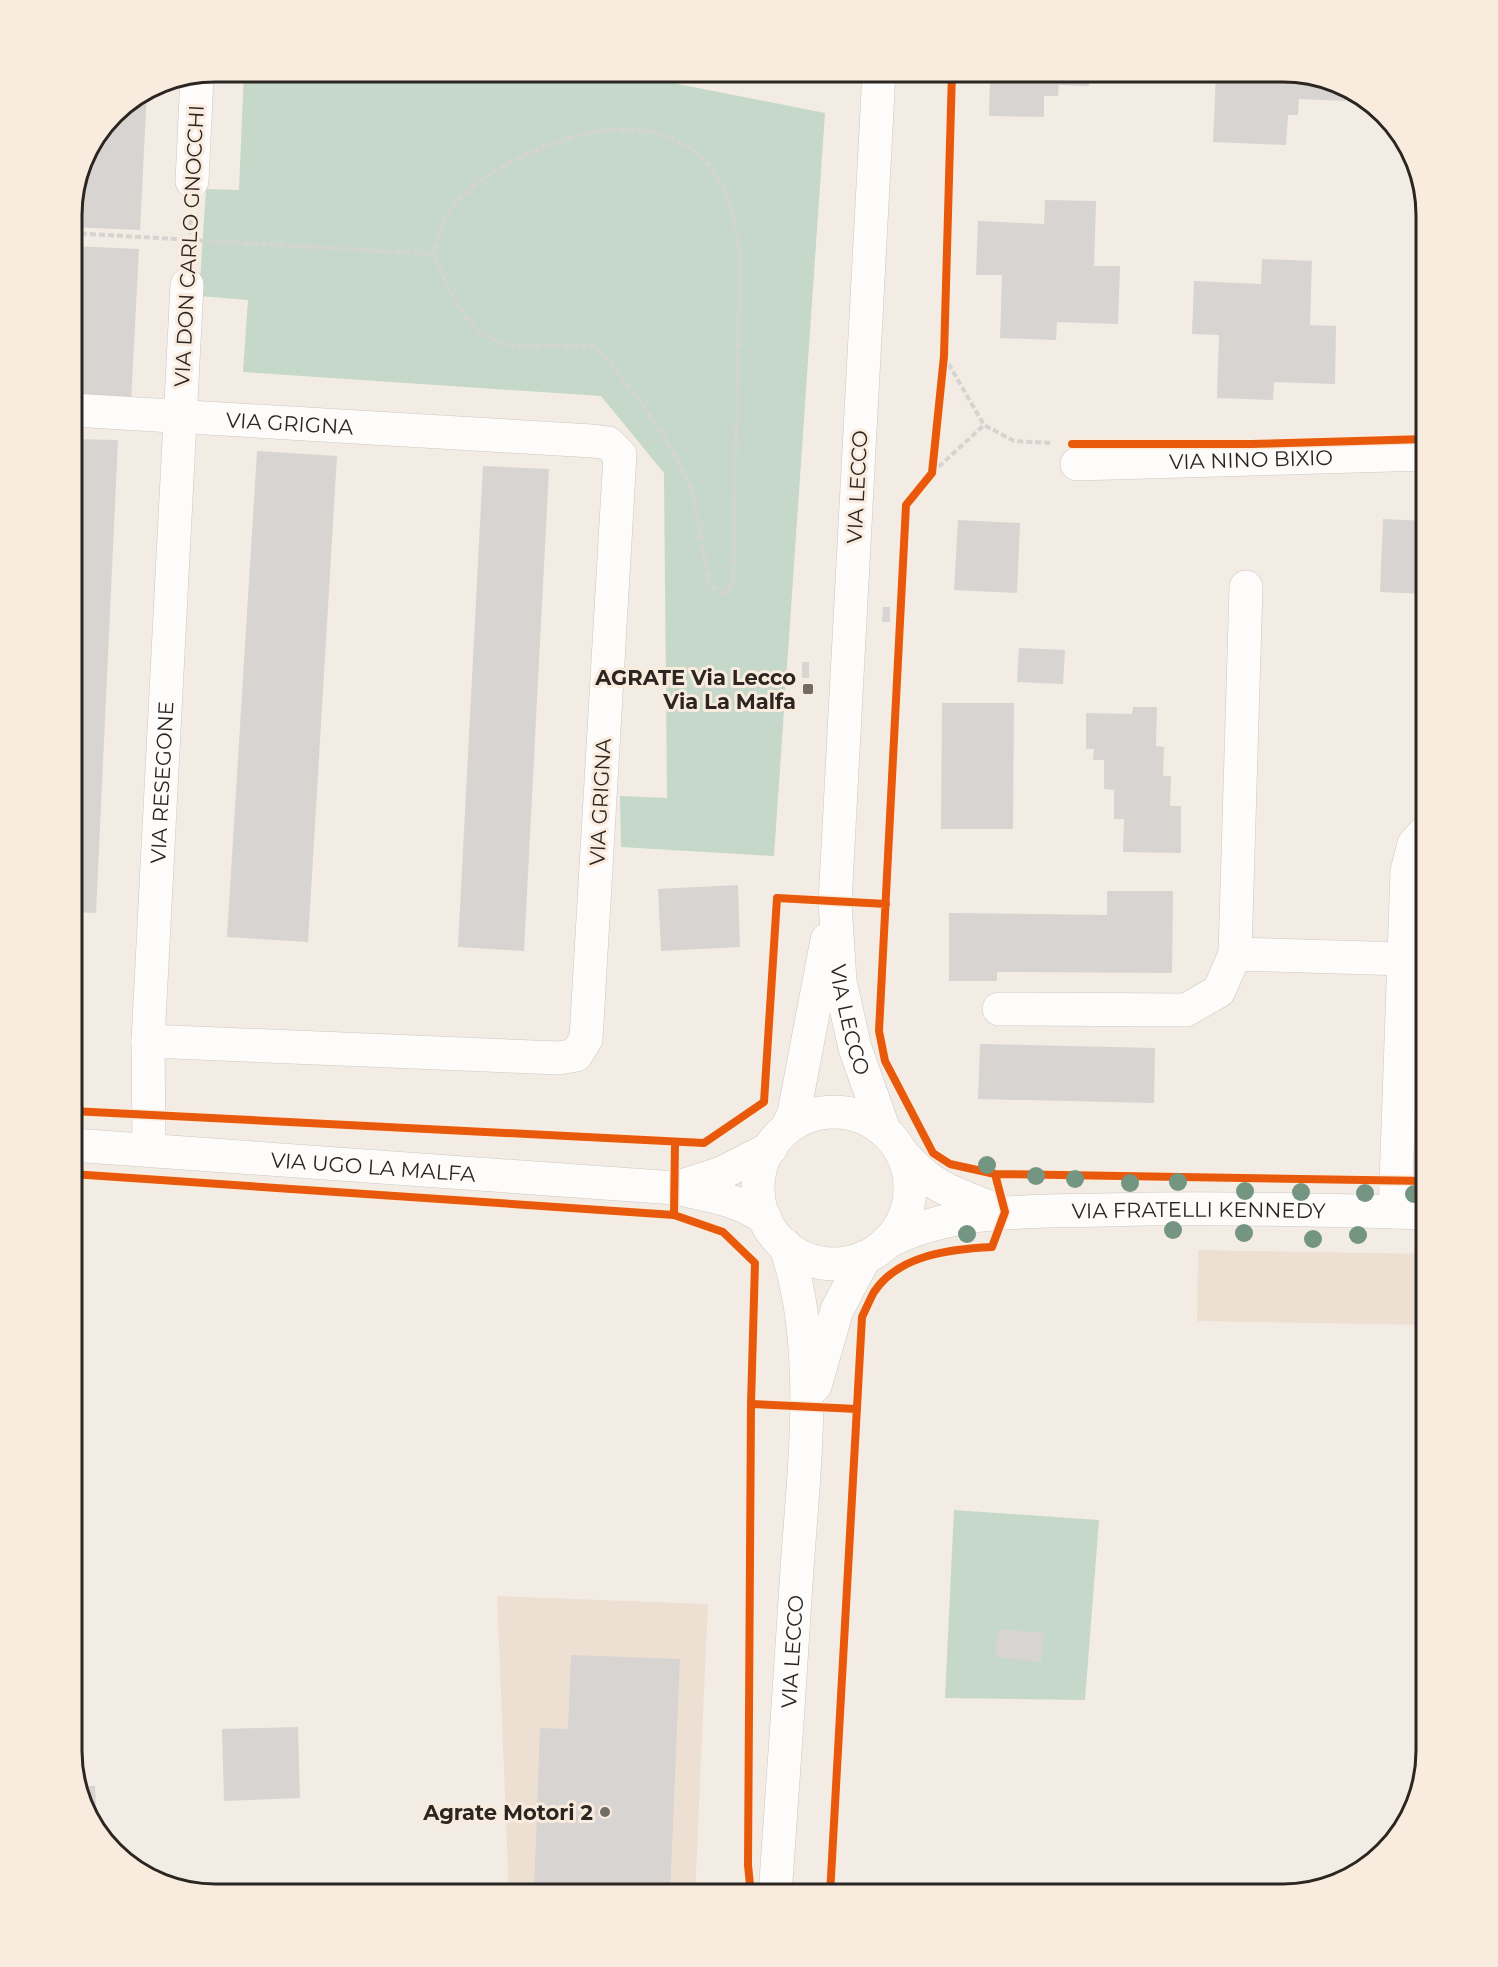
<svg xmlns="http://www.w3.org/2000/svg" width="1498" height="1967" font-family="Montserrat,sans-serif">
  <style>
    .built { fill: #ede0d2 }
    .green { fill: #c6d8c9 }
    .building { fill: #d8d4d2 }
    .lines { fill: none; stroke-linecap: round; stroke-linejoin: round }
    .minor-casing { stroke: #cdc7c1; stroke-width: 34 }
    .path { stroke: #d6d4d1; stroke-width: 4; stroke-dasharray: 6 3; stroke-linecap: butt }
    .minor { stroke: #fdfcfb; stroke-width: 33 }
    .cycleway-casing { stroke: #f9ecde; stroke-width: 11 }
    .cycleway { stroke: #e8590c; stroke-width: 8 }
    .tree { fill: #759583 }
    .poi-dot { fill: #716b65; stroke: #f9ecde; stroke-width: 2 }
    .labels { text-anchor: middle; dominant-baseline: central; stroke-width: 6; stroke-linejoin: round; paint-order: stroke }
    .street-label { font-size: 21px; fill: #2b2621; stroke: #f9ecde }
    .poi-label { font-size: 21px; font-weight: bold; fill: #2b2621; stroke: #f9ecde; text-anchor: end }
    .rim { fill: none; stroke: #2b2621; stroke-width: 3 }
  </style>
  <rect width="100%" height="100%" fill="#f3ece4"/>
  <path class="built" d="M1198 1250 1426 1254V1325L1197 1321Z
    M497 1596 708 1604 695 1895H509Z"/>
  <path class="green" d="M244 72H617L825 113 774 856 621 847 620 796 667 798 664 473 601 396 243 372 248 300 199 296 206 189 239 190Z
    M954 1510 1099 1520 1085 1700 945 1698Z"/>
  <path class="building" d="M990 72H1089V86L1059 85 1058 96H1044V117L989 116Z
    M1216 72H1291L1345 89V101L1299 99 1298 115H1288L1286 145 1213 142Z
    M147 91 140 230 72 227V206L87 153 121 108Z
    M1419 193 1426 216V248L1419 249Z
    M1045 200 1096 201 1094 266H1120L1118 324 1057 322 1056 340 1000 338 1002 275H976L978 221 1044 224Z
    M72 246 139 249 131 402 72 399Z
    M1262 259 1312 261 1310 325 1336 326 1335 384 1274 382 1273 400 1217 398 1219 335 1192 334 1194 281 1261 284Z
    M72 439 118 440 96 913 72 912Z
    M257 451 337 456 308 942 227 937Z
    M483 466 549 469 524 951 458 947Z
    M1383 519 1426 521V594L1380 592Z
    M958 520 1020 523 1017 593 954 590Z
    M883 607H890V622H882Z
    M1019 648 1065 650 1063 684 1017 682Z
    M802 662H809V678H802Z
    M942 703H1014L1013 829H941Z
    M1421 706H1426V766H1419Z
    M1133 707H1157L1156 746 1164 747 1163 776H1171L1170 806H1181V853L1123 852 1124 819H1114V790L1104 789V760H1093L1094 749H1086V713L1132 714Z
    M738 885 740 947 661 951 658 889Z
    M1107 891H1173L1172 973 997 972V981H949V913L1107 915Z
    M980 1044 1155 1048 1154 1103 978 1099Z
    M998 1629 1044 1633 1041 1662 995 1657Z
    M571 1655 680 1659 670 1895H534L540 1728 568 1729Z
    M298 1727 300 1798 224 1801 222 1729Z
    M83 1786H95L97 1830 96 1831Z"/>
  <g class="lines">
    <g class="minor-casing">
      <g id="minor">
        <path id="s1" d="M879 72 835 903 840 981 855 1048 884 1130"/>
        <path d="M192 181 197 76"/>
        <path id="s2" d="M72 410 592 441 608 443 620 455 586 1039 576 1055 559 1058 148 1041"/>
        <path id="s3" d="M1077 464 1426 454"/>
        <path d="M1235 954 1246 587"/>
        <path d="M999 1009 1186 1010 1219 991 1235 954 1404 959"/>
        <circle cx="834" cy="1188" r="76"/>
        <path d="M787 1128 794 1113 827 940"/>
        <path id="s4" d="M72 1145 675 1188C706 1195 738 1199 765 1218"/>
        <path id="s5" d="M149 1148 148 1041 187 285"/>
        <path d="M902 1153C931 1188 956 1194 997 1210"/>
        <path d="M679 1187 722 1173 771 1148"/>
        <path d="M1395 1212 1407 871 1414 844 1426 831"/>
        <path id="s6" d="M887 1242C954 1208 1029 1212 1102 1210 1210 1207 1318 1210 1426 1213"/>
        <path d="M815 1386 837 1310 865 1257"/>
        <path id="s7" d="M775 1895C783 1786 790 1678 797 1569 804 1467 820 1343 785 1245"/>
      </g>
    </g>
    <path class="path" d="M652 131C664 136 680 141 691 149 730 178 732 212 740 257L733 585 723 593 709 585C703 555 700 522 692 493 680 454 625 377 596 347 567 343 536 350 507 344 465 336 449 289 433 254 437 243 440 230 445 219 468 174 545 143 592 132 610 128 633 131 652 131Z
      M72 233 433 254
      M189 252 191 215
      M944 356 984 425 1014 441 1052 443
      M932 473 984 425"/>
    <use href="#minor" class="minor"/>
    <g class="cycleway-casing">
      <path id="cycleway" d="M1072 444H1251L1426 439
        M72 1111 704 1143 764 1102 777 898 886 904
        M675 1144 674 1215 723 1232 755 1263 751 1404 748 1865 751 1895
        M72 1174 674 1215
        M995 1174 1426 1181
        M751 1404 857 1409
        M830 1895 862 1317C866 1309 870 1299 874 1292 899 1254 953 1249 992 1247L1005 1212 995 1174 950 1164 933 1153 885 1061 879 1031 906 505 932 473 944 356 952 72"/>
    </g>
    <use href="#cycleway" class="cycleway"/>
  </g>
  <g class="tree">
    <circle cx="987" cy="1165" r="9"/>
    <circle cx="1036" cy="1176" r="9"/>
    <circle cx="1075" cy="1179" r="9"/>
    <circle cx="1178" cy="1182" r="9"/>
    <circle cx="1130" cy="1183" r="9"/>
    <circle cx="1245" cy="1191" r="9"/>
    <circle cx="1301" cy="1192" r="9"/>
    <circle cx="1365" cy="1193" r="9"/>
    <circle cx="1414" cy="1194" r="9"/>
    <circle cx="1173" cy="1230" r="9"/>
    <circle cx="1244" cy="1233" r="9"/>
    <circle cx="967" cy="1234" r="9"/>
    <circle cx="1358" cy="1235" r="9"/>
    <circle cx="1313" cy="1239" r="9"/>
  </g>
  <g class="poi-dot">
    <rect x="802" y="683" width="12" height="12" rx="3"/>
    <circle cx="605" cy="1812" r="6"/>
  </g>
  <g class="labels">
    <g class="street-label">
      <text transform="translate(189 246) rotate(-87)">VIA DON CARLO GNOCCHI</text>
      <text stroke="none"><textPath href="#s2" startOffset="218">VIA GRIGNA</textPath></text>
      <text stroke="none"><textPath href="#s3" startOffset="174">VIA NINO BIXIO</textPath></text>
      <text transform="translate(857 487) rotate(-87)">VIA LECCO</text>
      <text stroke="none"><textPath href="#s5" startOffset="366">VIA RESEGONE</textPath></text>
      <text transform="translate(600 802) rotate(-87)">VIA GRIGNA</text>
      <text stroke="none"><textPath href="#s1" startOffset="950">VIA LECCO</textPath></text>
      <text stroke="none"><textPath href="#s4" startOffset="302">VIA UGO LA MALFA</textPath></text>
      <text stroke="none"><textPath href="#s6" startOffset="316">VIA FRATELLI KENNEDY</textPath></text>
      <text stroke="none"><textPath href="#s7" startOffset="244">VIA LECCO</textPath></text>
    </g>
    <g class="poi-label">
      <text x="796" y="677">AGRATE Via Lecco<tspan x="796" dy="24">Via La Malfa</tspan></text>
      <text x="593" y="1812">Agrate Motori 2</text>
    </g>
  </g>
  <path d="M0 0H1498V1967H0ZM215 82H1283A133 133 0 0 1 1416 215V1751A133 133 0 0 1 1283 1884H215A133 133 0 0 1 82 1751V215A133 133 0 0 1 215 82Z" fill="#f9ecde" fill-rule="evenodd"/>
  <path class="rim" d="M215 82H1283A133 133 0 0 1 1416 215V1751A133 133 0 0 1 1283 1884H215A133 133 0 0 1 82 1751V215A133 133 0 0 1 215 82Z"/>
</svg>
